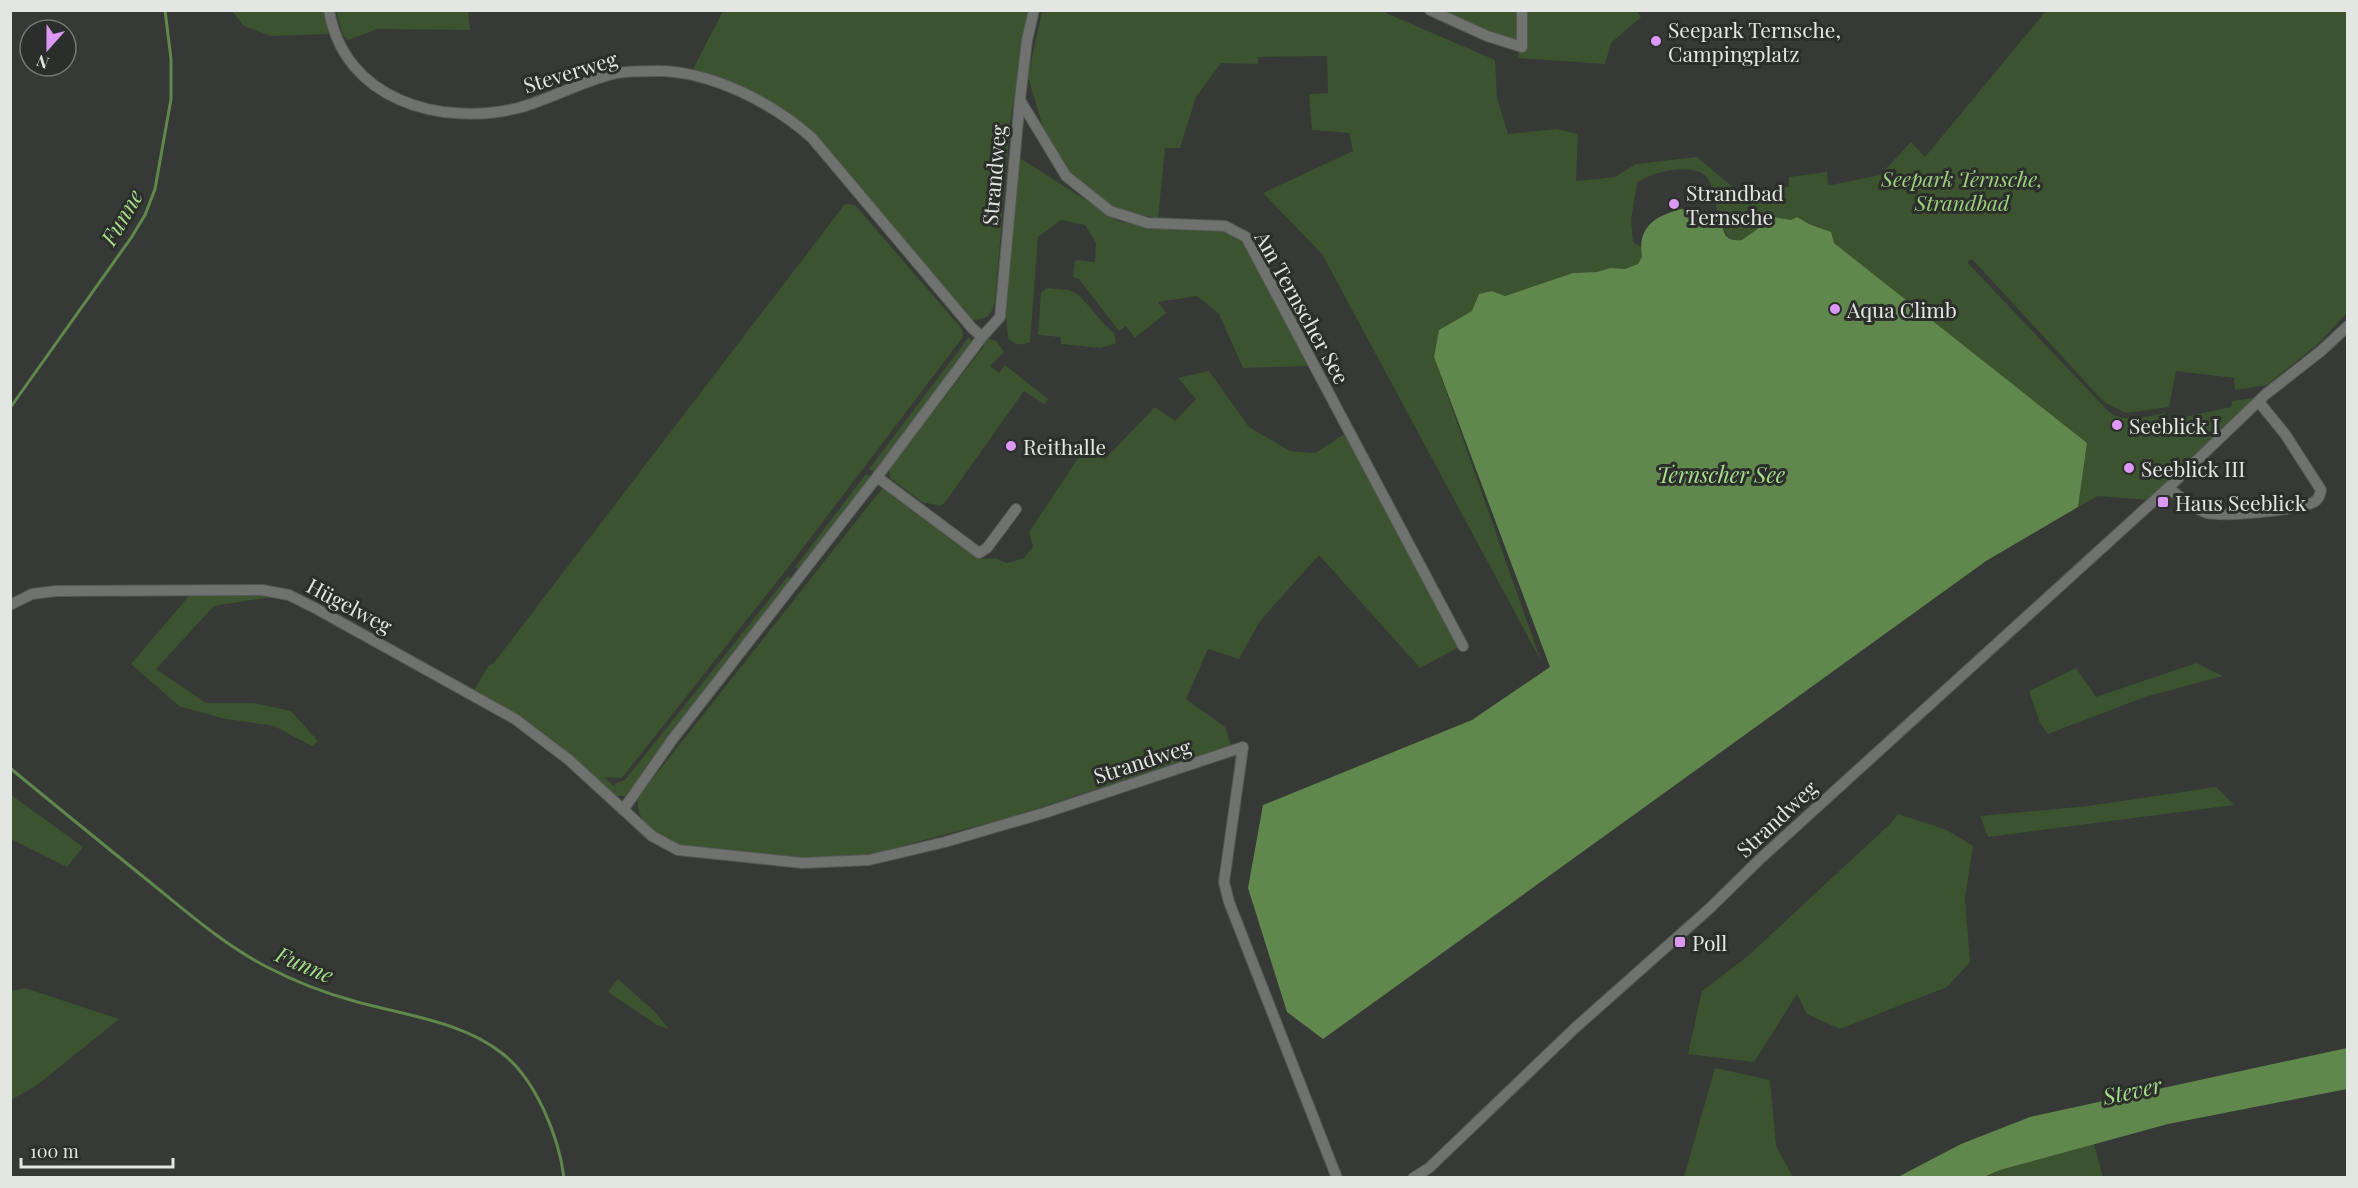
<svg xmlns="http://www.w3.org/2000/svg" width="2358" height="1188" font-family="'Playfair Display',serif">
  <style>
    .green { fill: #3b532f }
    .water { fill: #61884c }
    .lines { fill: none; stroke-linecap: round; stroke-linejoin: round }
    .stream { stroke: #61884c; stroke-width: 3 }
    .minor-casing { stroke: #555754; stroke-width: 12 }
    .minor { stroke: #6f726e; stroke-width: 10 }
    .poi-dot { fill: #db99f5; stroke: #2c2e2b; stroke-width: 2 }
    .labels { text-anchor: middle; dominant-baseline: central; stroke-width: 6; stroke-linejoin: round; paint-order: stroke }
    .poi-label { font-size: 21px; fill: #e4e6e3; stroke: #2c2e2b; text-anchor: start }
    .street-label { font-size: 21px; fill: #e4e6e3; stroke: #2c2e2b }
    .park-label { font-size: 21px; font-style: italic; fill: #9ad27d; stroke: #2c2e2b }
    .water-label { font-size: 22px; font-style: italic; fill: #a6df8a; stroke: #2c2e2b }
  </style>
  <rect width="100%" height="100%" fill="#363935"/>
  <path class="green" d="M1636 10 1641 17 1611 43 1605 64 1518 58 1519 49 1487 39 1421 11Z
    M232 11H325L328 34 271 36 244 26Z
    M336 11H468L470 30 377 29 348 40 343 35Z
    M723 11H1028L1010 123 995 302C991 316 987 319 972 320L814 133 788 112 758 95 693 69Z
    M1042 11H1386V13L1495 60 1497 98 1508 134 1557 129 1578 134 1576 181 1615 177 1636 164 1697 157 1734 188 1751 190 1789 187V177L1827 172 1828 184 1831 185 1880 175 1911 142 1925 157 2046 11H2347V313L2318 344 2267 385 2235 390 2234 378 2176 371 2169 407 2126 413 2104 402 1972 259 1967 262 2109 412C2125 423 2146 417 2165 413L2167 421 2231 407 2232 401 2253 398 2255 399 2149 500 2098 496 2078 507 2087 443 1834 243 1819 227 1809 224 1797 217 1792 220 1774 217 1742 240C1726 241 1725 233 1721 221 1709 190 1719 165 1672 170 1660 172 1647 175 1637 183L1631 220 1633 242 1641 247 1642 257 1638 264 1625 269 1610 268 1597 272 1573 273 1505 296 1492 291 1472 311 1439 330 1434 357 1541 661 1322 254 1263 193 1353 151 1349 133 1312 130 1309 94 1328 93 1327 56 1258 57V64L1221 63 1196 97 1180 148H1165L1158 218 1117 210 1071 176 1043 127 1028 77Z
    M1020 158 1120 222 1156 226 1224 229 1246 237 1309 366 1243 368 1219 314 1197 296 1158 302 1166 313 1135 338 1126 326 1119 331 1079 279 1073 277 1075 260 1095 262 1096 243 1085 225 1061 220 1038 237 1030 342C1021 346 1016 345 1008 339L1006 316Z
    M845 204 855 205 962 329 963 337 790 565 622 778 604 777 615 787 614 784 625 780 788 576 794 580 625 796H614L473 692 489 665 493 664Z
    M1046 288 1069 290 1079 295 1105 325 1114 333 1116 343 1101 348 1061 344V337L1038 335 1041 293Z
    M969 337 972 342 968 351 876 473 869 469Z
    M990 339 996 341 1004 352 990 366 999 373 1005 365 1048 399 1044 404 1024 391 946 501 941 506 922 502 890 478 889 469 984 346 983 342Z
    M1209 371 1249 427 1290 451 1315 453 1348 432 1461 646 1420 668 1319 555 1260 621 1239 659 1208 649 1186 699 1225 727 1231 745 1014 816 872 854 823 859 677 846C659 835 634 822 638 797L884 486 981 559 995 558 1007 563 1024 558 1033 547 1029 532 1088 443 1105 456 1103 461 1155 407 1175 421 1196 399 1178 378Z
    M866 474 872 477 801 571 795 567Z
    M189 596H277L214 606 156 669 206 703H254L291 711 318 741 312 746 274 726 221 718 179 706 131 664Z
    M2196 663 2223 676 2145 697 2048 734 2040 723 2029 691 2076 668 2096 697Z
    M2216 787 2234 805 1988 837 1980 816 2088 806Z
    M10 794 83 847 67 867 11 839Z
    M1898 814 1947 830 1973 846 1965 898 1970 962 1947 987 1840 1029 1807 1014 1797 994 1754 1062 1688 1054 1702 991 1749 955 1890 824Z
    M618 979 654 1011 669 1029 657 1025 608 992Z
    M25 988 119 1019 36 1086 11 1100V991Z
    M1715 1068 1770 1080 1776 1146 1793 1177H1684Z
    M2094 1144 2103 1177 1984 1178 2000 1170Z"/>
  <path class="water" d="M1681 209C1694 210 1704 217 1717 216 1727 228 1719 242 1742 240L1774 217 1791 220 1797 217 1809 224 1831 232 1834 243 2087 443 2078 507 1986 561 1323 1039 1287 1012 1248 888 1263 805 1472 720 1550 667 1434 357 1439 330 1472 311 1479 294 1492 291 1505 296 1573 273 1597 272 1610 268 1625 269 1638 264 1642 257C1637 227 1655 216 1681 209Z
    M2347 1048V1089L2168 1124 2000 1170 1984 1177H1898L1961 1144 2030 1117Z"/>
  <g class="lines">
    <path class="stream" d="M10 408 131 238 145 215 155 189 171 99V59L165 10
      M10 768C57 807 104 845 151 883 188 913 227 947 269 968 296 982 325 993 354 1001 403 1015 462 1021 503 1054 536 1080 559 1137 564 1178"/>
    <g class="minor-casing">
      <path id="minor" d="M329 10C344 100 440 127 518 108 552 99 583 80 617 73 630 71 644 71 657 71 711 71 773 103 812 138L972 328 982 337
        M1430 10 1487 36 1522 47V10
        M1020 100 1066 176 1110 211 1148 223 1225 226 1246 237 1463 646
        M877 477 979 553 987 548 1016 509
        M2168 488C2180 496 2193 509 2207 513 2225 517 2298 510 2314 502 2319 499 2320 495 2321 490L2285 434 2259 402
        M10 605 32 594 56 591 262 590 289 595 315 608 515 719 569 760 652 836 678 850 802 863 869 860 945 842 1044 813 1243 747 1224 882 1229 902 1337 1178
        M623 810 672 740 877 477 982 337 1000 317 1020 99 1027 40 1034 10
        M1413 1178 1429 1168 1575 1028 1709 909 1760 859 2168 488 2266 394 2321 351 2348 326"/>
    </g>
    <use href="#minor" class="minor"/>
  </g>
  <g class="poi-dot">
    <circle cx="1656" cy="41" r="6"/>
    <circle cx="1674" cy="204" r="6"/>
    <circle cx="1835" cy="309" r="6"/>
    <circle cx="2117" cy="425" r="6"/>
    <circle cx="1011" cy="446" r="6"/>
    <circle cx="2129" cy="468" r="6"/>
    <rect x="2157" y="496" width="12" height="12" rx="3"/>
    <rect x="1674" y="936" width="12" height="12" rx="3"/>
  </g>
  <g class="labels">
    <g class="poi-label">
      <text x="1668" y="29">Seepark Ternsche,<tspan x="1668" dy="24">Campingplatz</tspan></text>
      <text x="1686" y="192">Strandbad<tspan x="1686" dy="24">Ternsche</tspan></text>
      <text x="1847" y="309">Aqua Climb</text>
      <text x="2129" y="425">Seeblick I</text>
      <text x="1023" y="446">Reithalle</text>
      <text x="2141" y="468">Seeblick III</text>
      <text x="2175" y="502">Haus Seeblick</text>
      <text x="1692" y="942">Poll</text>
    </g>
    <g class="street-label">
      <text transform="translate(570 71) rotate(-17)">Steverweg</text>
      <text transform="translate(993 175) rotate(-85)">Strandweg</text>
      <text transform="translate(1303 307) rotate(61)">Am Ternscher See</text>
      <text transform="translate(350 605) rotate(28)">Hügelweg</text>
      <text transform="translate(1142 760) rotate(-18)">Strandweg</text>
      <text transform="translate(1776 818) rotate(-43)">Strandweg</text>
    </g>
    <g class="park-label">
      <text x="1962" y="178">Seepark Ternsche,<tspan x="1962" dy="24">Strandbad</tspan></text>
    </g>
    <g class="water-label">
      <text transform="translate(121 217) rotate(-60)">Funne</text>
      <text x="1721" y="474">Ternscher See</text>
      <text transform="translate(305 964) rotate(23)">Funne</text>
      <text transform="translate(2132 1090) rotate(-12)">Stever</text>
    </g>
  </g>
  <rect width="2358" height="1188" fill="none" stroke="#e4e6e3" stroke-width="24"/>
  <g transform="translate(48 48) rotate(201)"><circle r="28" fill="#2c2e2b" stroke="#767875" stroke-width="1.5"/>
  <path d="M0-4.5L10 22L0 15L-10 22Z" fill="#db99f5"/>
  <text y="-9" font-size="16" font-weight="bold" text-anchor="middle" fill="#e4e6e3">N</text>
  </g>
  <path d="M21 1158v9h152v-9" fill="none" stroke="#e4e6e3" stroke-width="3"/>
  <text x="30" y="1158" font-size="18" fill="#e4e6e3" stroke="#2c2e2b" stroke-width="4.5" paint-order="stroke">100 m</text>
</svg>
